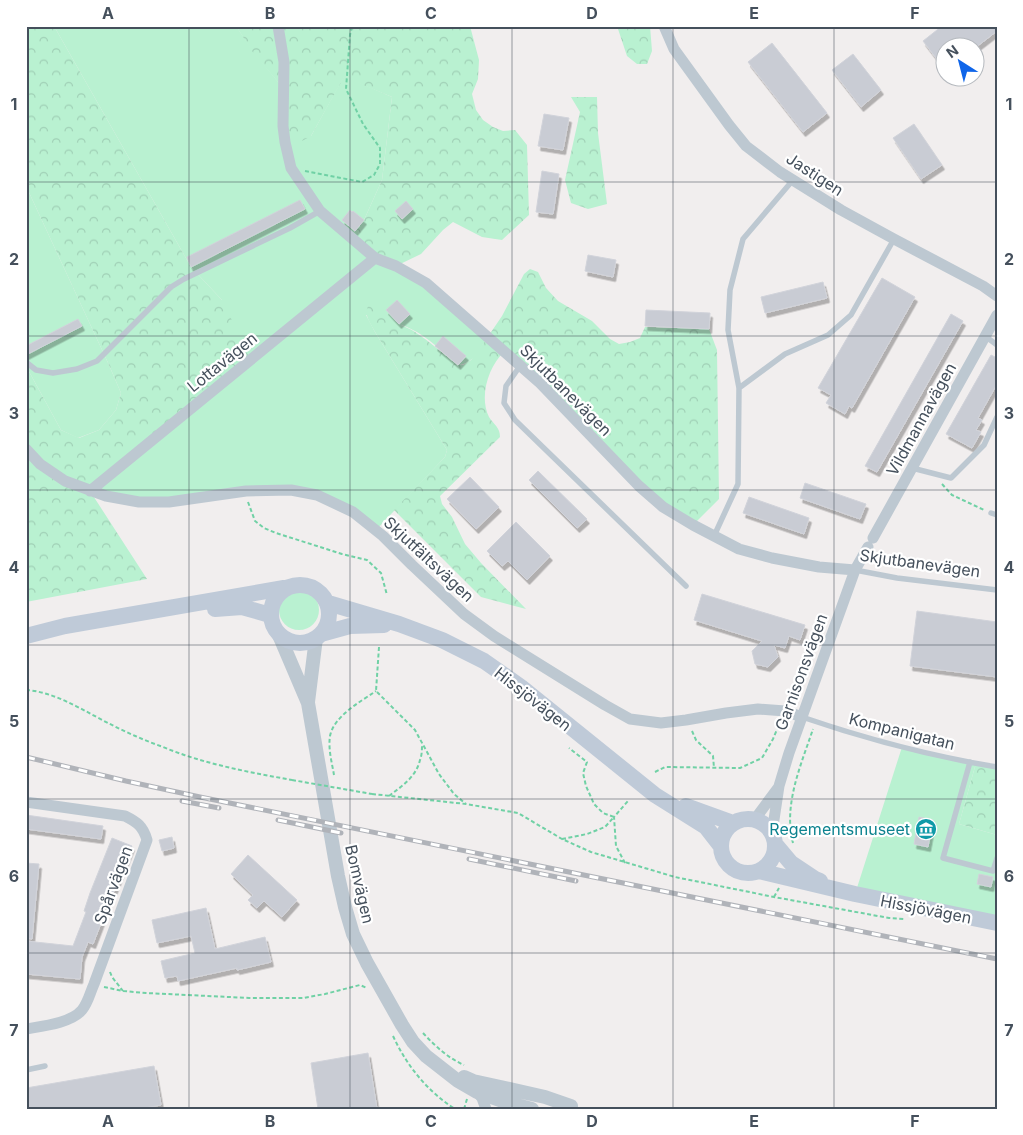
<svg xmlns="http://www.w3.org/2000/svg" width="1023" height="1135" font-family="Inter,sans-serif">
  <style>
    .green { fill: #b9f1d1 }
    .forest { fill: url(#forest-crowns) }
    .building { fill: #c9ccd4; stroke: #d1d3da; filter: url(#shadow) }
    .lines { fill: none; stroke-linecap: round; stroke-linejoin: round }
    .path { stroke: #70d1a5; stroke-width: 2; stroke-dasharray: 4 2.5; stroke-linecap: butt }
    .service { stroke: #bdc8d1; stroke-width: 5.5 }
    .minor { stroke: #bdc8d1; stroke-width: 11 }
    .tertiary { stroke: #bdc8d1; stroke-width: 14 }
    .secondary { stroke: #bfcad8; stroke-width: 16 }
    .rail-casing { stroke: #b0b3b9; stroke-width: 5 }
    .rail { stroke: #fff; stroke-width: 3; stroke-dasharray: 9; stroke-linecap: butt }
    .path-bridge { stroke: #70d1a5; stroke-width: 2; stroke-dasharray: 4 2.5; stroke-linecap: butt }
    .grid { fill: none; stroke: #45505c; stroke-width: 1; stroke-opacity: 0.55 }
    .labels { text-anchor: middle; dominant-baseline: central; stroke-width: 4.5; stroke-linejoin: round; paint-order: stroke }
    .street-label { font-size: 16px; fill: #45505c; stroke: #fff }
    .culture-label { font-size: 16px; fill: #0d838f; stroke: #fff; text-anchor: end }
    .neatline { fill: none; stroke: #45505c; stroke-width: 2 }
    .grid-label { font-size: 16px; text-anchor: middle; font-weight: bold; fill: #45505c }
  </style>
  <defs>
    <pattern id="forest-crowns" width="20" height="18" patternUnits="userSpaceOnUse" patternTransform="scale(1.25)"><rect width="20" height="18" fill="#b9f1d1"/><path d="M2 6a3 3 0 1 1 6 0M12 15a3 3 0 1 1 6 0" fill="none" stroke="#a0d0b6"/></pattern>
    <filter id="shadow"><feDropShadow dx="2.5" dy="4.5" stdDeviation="0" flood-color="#0004"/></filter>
  </defs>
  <rect width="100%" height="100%" fill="#f1eeee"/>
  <path class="green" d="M54 26H236L255 54 284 89 311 136 344 76 392 97 382 180 364 220 353 233 426 283 485 341C478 352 472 364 458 365 444 353 428 337 411 329 397 322 381 319 366 315L375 332 447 450 445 457 376 530 353 512 291 490 169 502 90 491 222 300 191 267Z
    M26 186 109 365 121 393 116 410 99 430 78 438 61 430 26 366Z
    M279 610a20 20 0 1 1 40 0a20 20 0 1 1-40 0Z
    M902 747 976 763 959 824 997 835V923L855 894Z"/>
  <path class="forest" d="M26 26H54L191 267 222 300 251 359 90 491 147 579 26 602V366L61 430 79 438 99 430 116 410 121 393 109 365 26 186Z
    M236 26H470L479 60 478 79 472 94 476 110 483 120 493 127 503 131 515 130 527 145 529 215 502 240 482 237 453 222 443 230 421 254 396 266 375 258 353 233 364 220 382 180 392 97 344 77 311 136 302 141 283 126 284 89 254 54Z
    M617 26H650L652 51 647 64H637L627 56Z
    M571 97H597L598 133 607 204 588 209 571 203 565 180 580 112Z
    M530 269 538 272 546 288 558 301 592 321 610 339 619 344 630 342 640 338 645 327 709 329 717 350 719 499 693 525 663 507 504 352C488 367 479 397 489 417 494 425 500 427 500 437L440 496 442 504 452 517 465 544 481 563 526 609 481 597 394 510 445 457 447 450 375 332C370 322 361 312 371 303 387 307 387 314 398 323 403 327 410 328 415 332 430 342 444 354 458 365H463L471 360 485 341 502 316 524 274Z
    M976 763 997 767V835L959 824Z"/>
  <path class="building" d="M942 26H997V31L975 48H946V71L923 41Z
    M772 43 827 113 803 132 748 62Z
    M853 54 881 90 861 107 832 70Z
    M544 114 569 118 563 150 538 146Z
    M914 124 942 165 921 179 893 138Z
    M542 171 559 174 553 214 536 212Z
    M300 200 305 209 191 267 187 257Z
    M406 201 413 209 402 219 395 211Z
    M350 210 352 212 353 211 364 220 355 231 342 220Z
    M588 255 616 260 613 277 585 271Z
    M882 278 915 297 852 408 849 406 845 414 826 403 831 395 818 388Z
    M823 282 827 298 765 313 761 297Z
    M397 300 410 314 399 324 386 310Z
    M646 310 710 313 709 329 645 326Z
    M951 314 963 321 877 472 865 466Z
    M78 319 82 326 26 355V346Z
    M443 336 466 356 458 365 435 346Z
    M991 355 997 358V384L978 418 982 420 976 430 981 432 972 448 946 434Z
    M538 471 587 519 577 528 529 480Z
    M470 477 499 507 476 529 447 499Z
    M805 483 866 504 860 519 800 498Z
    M749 497 809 518 804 534 743 513Z
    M516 522 550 556 527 580 508 561 502 566 487 551Z
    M702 594 805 625 800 640 789 636 785 648 774 645 778 657 768 667 755 664 752 651 762 641 694 620Z
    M917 611 997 622V677L910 666Z
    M26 815 103 826 101 839 26 829Z
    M919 817 933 820 928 847 914 844Z
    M172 837 174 848 162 851 159 840Z
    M112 838 132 846 110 901 106 899 100 916 103 918 93 944 88 942 82 957 80 979 26 974V941L73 946 86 912 84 911 90 893Z
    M248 855 297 900 282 917 264 901 257 908 248 900 253 895 231 874Z
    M26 863 39 864 32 939 26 938Z
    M979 874 993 877 991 887 977 884Z
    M206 908 215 949 265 937 271 962 237 970V968L178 981 177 976 165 978 161 961 195 953 191 936 157 943 152 920Z
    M368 1053 377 1109H318L311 1063Z
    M154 1066 161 1105 139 1109H26V1088Z"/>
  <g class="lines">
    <path class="path" d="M305 171 362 182 374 175 380 164V148L363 124 346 89 350 35 352 26
      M942 484 952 495 984 510
      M248 502 255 521 264 528 276 533 342 554 367 560 381 573 387 595
      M379 647 376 691 415 730 439 774 454 794 466 804
      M26 690C57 692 87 713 114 726 130 734 146 741 163 747 204 764 248 772 292 780
      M692 731 696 740 713 756 714 768
      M655 772 665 767 740 768 762 758 773 739 781 720
      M334 775C332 763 328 749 330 736 334 716 360 702 376 691
      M372 794 466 804 518 813 562 839 591 852 675 877 774 897 889 918 905 919
      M389 796C402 786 416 777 420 760 422 755 422 749 422 744
      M562 839 587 834 605 827 614 817 603 813 594 804 586 786 583 773 587 762 569 748
      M793 843C783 805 801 765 813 729
      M625 863 616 846 614 817 628 801
      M774 897 779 888
      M110 972 112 977 123 991
      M104 987 123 991 146 993 249 998H303L325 994 360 985 367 988
      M423 1033C435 1046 448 1058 464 1065
      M393 1036C407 1066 427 1091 455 1109
      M464 1109 467 1099"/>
    <path class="service" d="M985 336 997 345
      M26 362 36 370 53 373 77 369 97 361 171 287 184 279 290 228 320 211
      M520 366 506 386 504 403 515 420 686 586
      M739 388 785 354 828 335 851 315 894 239
      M912 468 951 478 984 445 997 417
      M991 513 997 515
      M714 536 738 484 739 388 728 330 730 290 743 239 793 180
      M855 570 897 578 997 590
      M802 717C866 739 931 756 997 767
      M970 762 943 858 993 871 997 858
      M26 1070 45 1066"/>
    <path class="minor" d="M278 26 284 62 283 126 285 142 291 168 320 211 375 258 396 266 426 283 539 382 639 486 663 507 693 525 739 549 772 558 819 567 855 570
      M664 26 674 49 729 125 746 146 780 172 841 210 894 239 983 286 997 296
      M26 449 40 464 65 481 106 496 139 502H169L246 491 291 490 317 495 353 512 383 536 412 565 464 614 494 636 605 705 630 719 661 723 686 720 726 713 758 709 785 711 802 717
      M90 491 375 258
      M873 538 997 315
      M26 802 125 816C137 822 143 826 147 840L94 984C90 993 88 1003 82 1010 71 1023 43 1026 26 1029
      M755 819 778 788
      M772 833 779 786 789 753 855 570 868 547
      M477 1092 482 1098 486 1109"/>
    <path class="tertiary" d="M279 635 308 703 338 876 345 907 353 934 367 963 402 1025 413 1042 426 1056 458 1081 477 1092 505 1102 532 1109
      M308 702 316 638
      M464 1077 473 1081 545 1097 571 1106"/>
    <path class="secondary" d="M271 614a29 29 0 1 1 58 0a29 29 0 1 1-58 0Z
      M328 603 399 624 442 640 484 661 521 687 655 795 706 827 720 845
      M215 609 242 607 270 615
      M321 634 350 626 384 625
      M26 636 65 626 284 588
      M686 806 733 823
      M721 846a27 27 0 1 1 54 0a27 27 0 1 1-54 0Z
      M775 844 791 863 815 879 820 881
      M759 871 855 894 997 923"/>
    <g class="rail-casing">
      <path id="rail" d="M26 757 126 781 200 797 997 959
        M182 801 219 808
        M278 820 341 833
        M469 859 576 881"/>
    </g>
    <use href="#rail" class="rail"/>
    <path class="path-bridge" d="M292 780 372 794"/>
  </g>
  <path class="grid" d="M189 26V1109M350 26V1109M512 26V1109M673 26V1109M834 26V1109M26 182H997M26 336H997M26 490H997M26 645H997M26 799H997M26 953H997"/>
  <defs>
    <g id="museum-disc" transform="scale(1.125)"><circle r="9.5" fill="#0f9aa8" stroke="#fff"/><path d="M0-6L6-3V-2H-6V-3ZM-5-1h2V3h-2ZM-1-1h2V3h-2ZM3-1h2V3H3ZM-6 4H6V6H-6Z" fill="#fff"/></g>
  </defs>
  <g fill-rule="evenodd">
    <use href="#museum-disc" x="926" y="829"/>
  </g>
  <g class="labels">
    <g class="street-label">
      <text transform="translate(815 174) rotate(33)">Jastigen</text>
      <text transform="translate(222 362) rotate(-39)">Lottavägen</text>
      <text transform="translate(566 390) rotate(45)">Skjutbanevägen</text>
      <text transform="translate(921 419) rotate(-61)">Vildmannavägen</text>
      <text transform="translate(429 559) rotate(43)">Skjutfältsvägen</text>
      <text transform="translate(920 563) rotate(8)">Skjutbanevägen</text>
      <text transform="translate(801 672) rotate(-70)">Garnisonsvägen</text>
      <text transform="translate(533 699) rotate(38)">Hissjövägen</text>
      <text transform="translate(902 731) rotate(14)">Kompanigatan</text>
      <text transform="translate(360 884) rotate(77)">Bomvägen</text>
      <text transform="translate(113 885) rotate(-70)">Spårvägen</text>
      <text transform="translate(926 909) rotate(11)">Hissjövägen</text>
    </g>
    <g class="culture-label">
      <text x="910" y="829">Regementsmuseet</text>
    </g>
  </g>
  <rect width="1023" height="1135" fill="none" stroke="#ffffff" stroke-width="55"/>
  <g transform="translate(960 62) rotate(324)"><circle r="24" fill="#ffffff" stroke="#b5b9be"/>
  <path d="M0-4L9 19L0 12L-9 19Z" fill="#0f65e9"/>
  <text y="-8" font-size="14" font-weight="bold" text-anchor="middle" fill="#45505c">N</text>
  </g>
  <rect x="28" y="28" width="968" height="1080" class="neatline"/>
  <g class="grid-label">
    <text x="108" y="19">A</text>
    <text x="270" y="19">B</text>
    <text x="431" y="19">C</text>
    <text x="592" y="19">D</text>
    <text x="754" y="19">E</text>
    <text x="915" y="19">F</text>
    <text x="14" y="110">1</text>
    <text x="1009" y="110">1</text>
    <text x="14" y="265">2</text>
    <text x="1009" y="265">2</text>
    <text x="14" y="419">3</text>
    <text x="1009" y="419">3</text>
    <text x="14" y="573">4</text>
    <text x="1009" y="573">4</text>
    <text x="14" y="727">5</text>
    <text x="1009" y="727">5</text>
    <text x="14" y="882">6</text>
    <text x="1009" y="882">6</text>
    <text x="14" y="1036">7</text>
    <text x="1009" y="1036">7</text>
    <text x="108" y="1127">A</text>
    <text x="270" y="1127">B</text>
    <text x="431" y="1127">C</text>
    <text x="592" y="1127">D</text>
    <text x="754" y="1127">E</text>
    <text x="915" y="1127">F</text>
  </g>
</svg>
